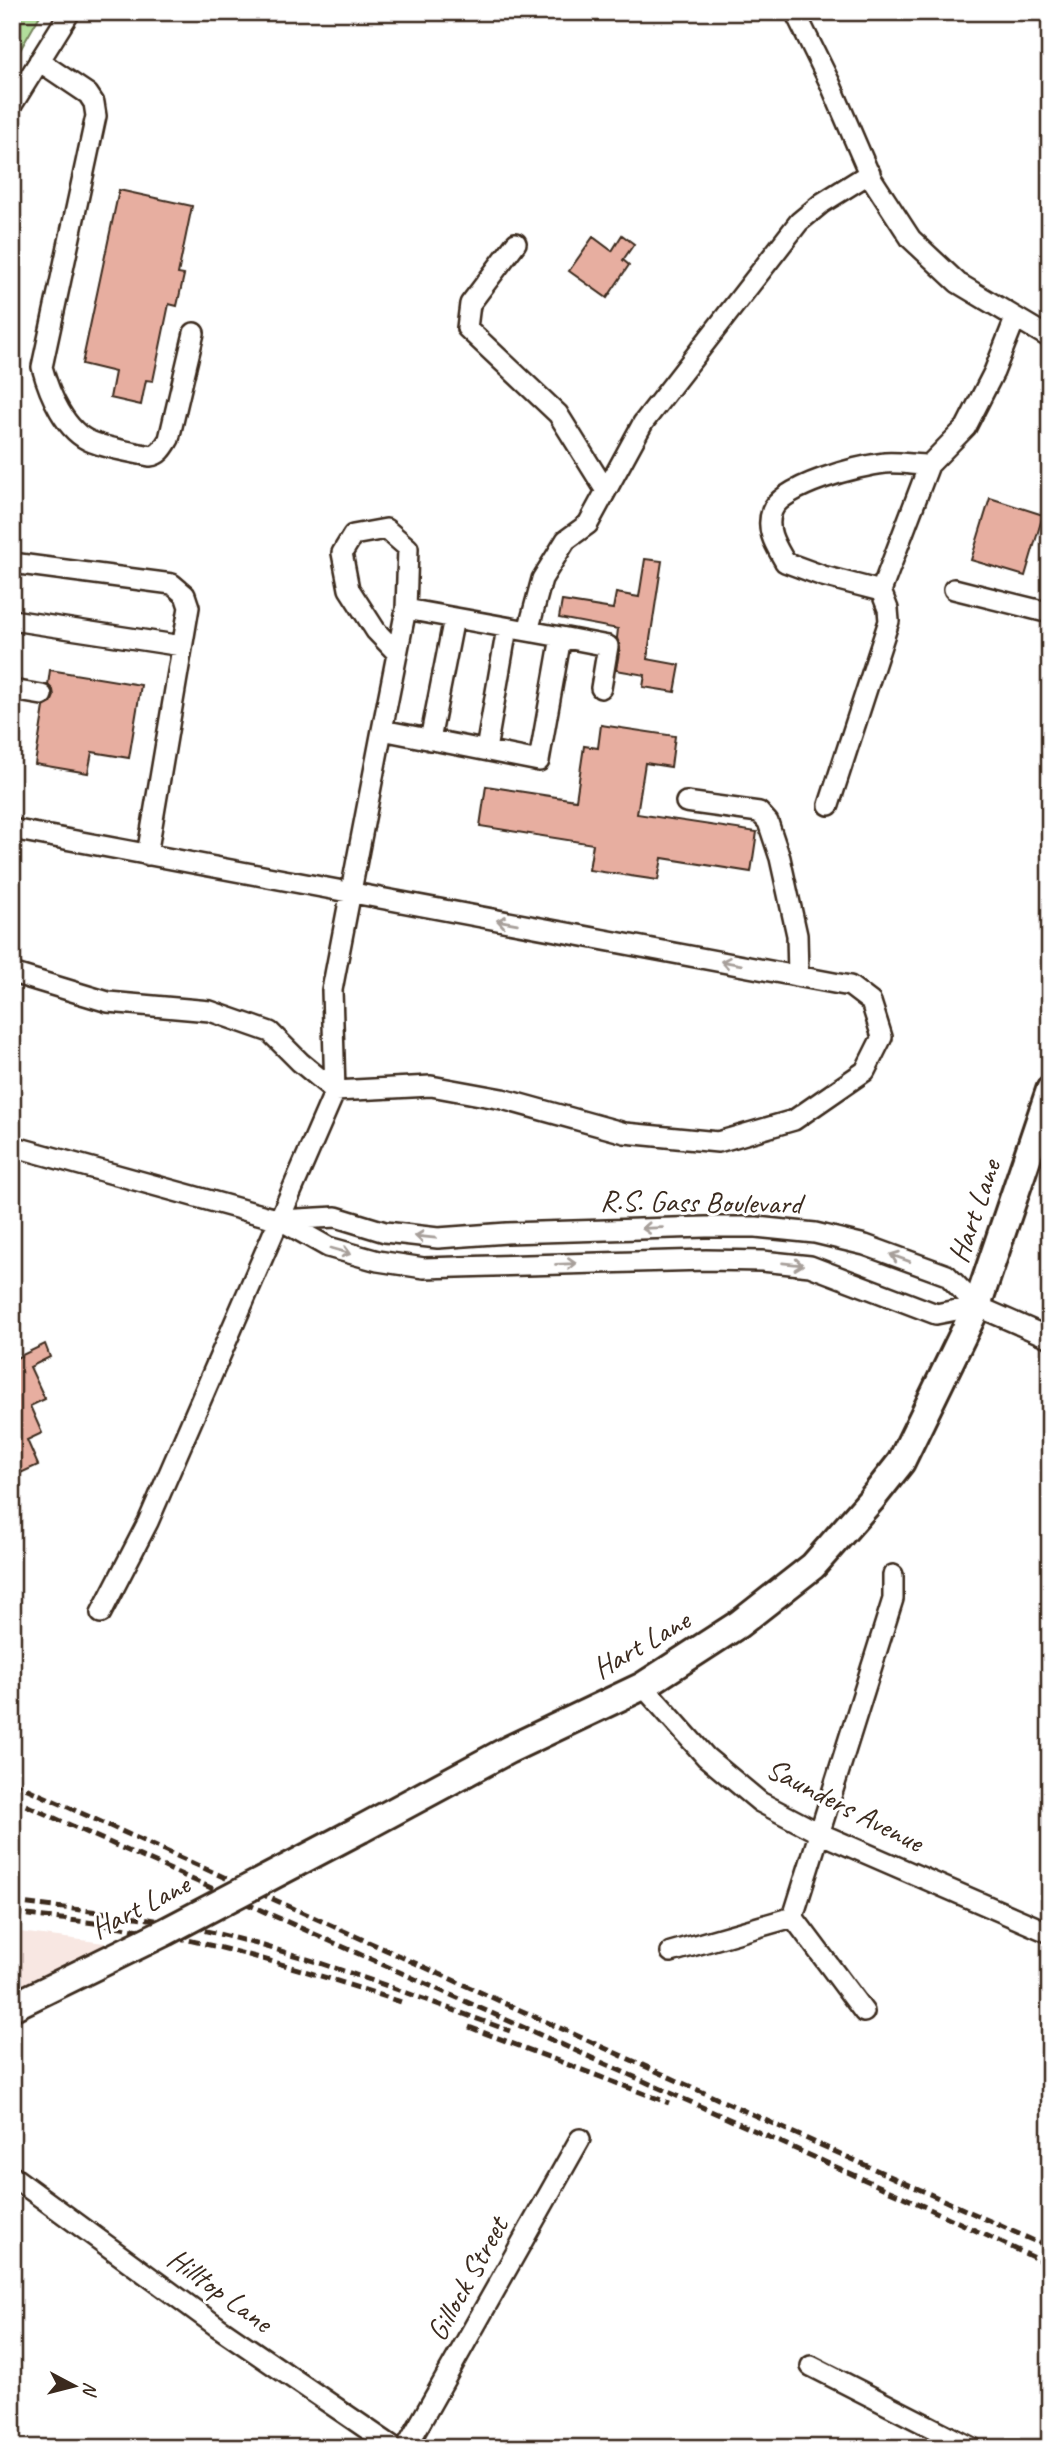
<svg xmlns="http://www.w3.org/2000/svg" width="1062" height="2460" font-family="Caveat,sans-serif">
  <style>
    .built { fill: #f8e7e2 }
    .green { fill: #b2de9c; stroke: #76845d; stroke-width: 2 }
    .building { fill: #e7aea0; stroke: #3b2a1e; stroke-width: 2 }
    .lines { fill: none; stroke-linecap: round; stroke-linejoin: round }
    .minor-casing { stroke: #3b2a1e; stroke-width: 24 }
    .major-casing { stroke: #3b2a1e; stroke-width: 32 }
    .minor { stroke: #fff; stroke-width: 19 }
    .major { stroke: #fff; stroke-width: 26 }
    .rail { stroke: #3b2a1e; stroke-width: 5; stroke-dasharray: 10 5; stroke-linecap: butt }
    .major-bridge-casing { stroke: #3b2a1e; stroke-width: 32; stroke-linecap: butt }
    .major-bridge { stroke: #fff; stroke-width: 26 }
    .oneway { stroke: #a79f9a }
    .labels { text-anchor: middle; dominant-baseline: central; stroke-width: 6; stroke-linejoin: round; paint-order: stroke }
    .street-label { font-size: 30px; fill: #3b2a1e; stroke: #fff }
  </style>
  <rect width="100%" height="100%" fill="#fff"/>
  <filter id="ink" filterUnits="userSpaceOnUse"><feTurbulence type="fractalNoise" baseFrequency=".0143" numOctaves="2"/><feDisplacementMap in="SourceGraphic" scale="14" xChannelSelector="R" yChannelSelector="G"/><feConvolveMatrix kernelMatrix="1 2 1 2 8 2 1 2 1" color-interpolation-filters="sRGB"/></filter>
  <g filter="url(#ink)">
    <path class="built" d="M12 1931 135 1947 12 2007Z"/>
    <path class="green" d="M12 12H42L12 64Z"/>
    <path class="building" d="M119 190 192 206 178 274 184 275 177 306 169 304 153 381 146 380 141 405 110 398 115 372 82 364Z
      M622 235 634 244 623 260 629 265 607 298 569 271 593 237 612 251Z
      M990 498 1043 515 1025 576 971 560Z
      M645 559 662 561 647 659 680 665 675 692 643 687 645 675 616 670 620 647 617 638 618 629 559 618 562 601 613 609 616 593 639 597Z
      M50 670 141 685 129 758 92 752 88 773 35 764 44 707 51 703 54 696 53 690 48 685Z
      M601 725 675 736 671 767 645 763 637 814 757 832 751 872 662 858 658 880 589 870 593 844 480 826 486 786 576 800 584 746 598 748Z
      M45 1344 50 1357 30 1367 45 1399 30 1406 42 1433 27 1440 38 1465 12 1477V1360Z"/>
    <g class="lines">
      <g class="minor-casing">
        <path id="minor" d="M795 12 830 83 870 176 911 239 958 283 1050 338
          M39 61 88 94 94 103 96 116 42 367C49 393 65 432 92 442 110 449 132 452 150 456 160 455 164 447 169 439L194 333
          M12 105 70 12
          M516 243 470 304 467 328 558 414 606 491
          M12 563 172 584 185 595 189 607 147 855
          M954 589 1042 611 1050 608
          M881 591 929 465
          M12 620 182 646
          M533 632 406 609 382 730 539 761 561 637 528 631 542 579 566 540 588 524 643 423 799 222 822 203 870 173
          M561 637 608 646 601 688
          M397 653 376 631 349 589 342 553 353 535 386 529 408 548 406 609
          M12 690 42 695
          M430 740 454 618
          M486 750 507 628
          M686 802 759 812 768 822 780 858 797 935 798 975
          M829 805 889 621 888 609 881 591 823 576 785 562C776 546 765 530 772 511 782 485 859 466 885 463 900 462 915 465 929 465L966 427 994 372 1015 319
          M12 829 850 986 871 1002 882 1037 865 1071 794 1120 718 1142 625 1133 502 1099 431 1086 335 1091 300 1062 270 1032 210 1011 108 1002 12 973
          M12 1146 280 1220 328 1247 378 1261 424 1268 706 1260 762 1261 810 1266 936 1314 977 1306
          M280 1220 336 1217 385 1232 438 1238 507 1233 706 1227H756L815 1233 865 1245 947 1275 977 1306 1050 1338
          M101 1613 148 1522 335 1091 332 990 382 730
          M643 1686 706 1757 760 1802 819 1833 1050 1933
          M793 1917 893 1599V1575
          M793 1917 864 2012
          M671 1952 793 1917
          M12 2176 218 2327 395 2448
          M811 2366 972 2448
          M406 2448 580 2139"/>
      </g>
      <g class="major-casing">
        <path id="major" d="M361 1829 508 1750 643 1686 739 1624 813 1566 871 1500 901 1462 977 1306 1050 1090"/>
      </g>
      <use href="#minor" class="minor"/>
      <use href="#major" class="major"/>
      <path class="rail" d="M12 1782 1050 2248
        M12 1799 919 2204 1050 2265
        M12 1902C60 1908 108 1912 155 1920 277 1943 394 1988 510 2031
        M12 1913C58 1919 105 1923 150 1932 237 1949 321 1975 404 2003
        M469 2027 669 2103"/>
      <g class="major-bridge-casing">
        <path id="major-bridge" d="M12 2007 165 1932 361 1829"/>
      </g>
      <use href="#major-bridge" class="major-bridge"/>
    </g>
    <defs><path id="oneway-shaft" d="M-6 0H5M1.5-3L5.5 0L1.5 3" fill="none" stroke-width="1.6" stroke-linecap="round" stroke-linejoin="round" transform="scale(1.75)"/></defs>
    <g class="oneway">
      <use href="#oneway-shaft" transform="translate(507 922) rotate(-170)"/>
      <use href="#oneway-shaft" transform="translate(731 963) rotate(-170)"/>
      <use href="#oneway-shaft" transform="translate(652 1228) rotate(178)"/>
      <use href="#oneway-shaft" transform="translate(425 1237) rotate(-174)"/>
      <use href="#oneway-shaft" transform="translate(341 1251) rotate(16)"/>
      <use href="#oneway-shaft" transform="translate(900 1258) rotate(-160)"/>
      <use href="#oneway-shaft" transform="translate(566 1264) rotate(-2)"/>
      <use href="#oneway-shaft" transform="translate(793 1264) rotate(6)"/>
    </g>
  </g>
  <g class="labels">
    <g class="street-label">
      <text transform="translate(701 1202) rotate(1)">R.S. Gass Boulevard</text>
      <text transform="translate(974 1211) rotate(-71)">Hart Lane</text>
      <text transform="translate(641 1644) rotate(-30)">Hart Lane</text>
      <text transform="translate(845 1805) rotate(27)">Saunders Avenue</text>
      <text transform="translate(140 1906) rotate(-27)">Hart Lane</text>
      <text transform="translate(467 2279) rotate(-61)">Gillock Street</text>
      <text transform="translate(220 2290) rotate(36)">Hilltop Lane</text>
    </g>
  </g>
  <rect width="1062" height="2460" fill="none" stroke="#fff" stroke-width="42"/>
  <rect x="21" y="21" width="1020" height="2418" fill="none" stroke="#3b2a1e" stroke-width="2.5" filter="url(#ink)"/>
  <g transform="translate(74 2386) rotate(97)" stroke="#ffffff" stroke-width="5" paint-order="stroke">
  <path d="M0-5L12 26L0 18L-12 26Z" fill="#3b2a1e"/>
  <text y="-10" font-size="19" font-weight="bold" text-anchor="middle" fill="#3b2a1e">N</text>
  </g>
</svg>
